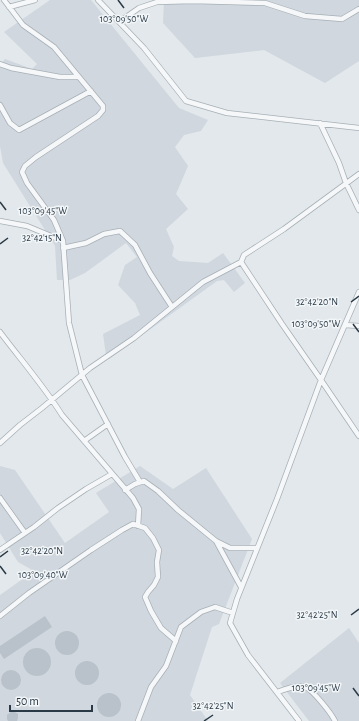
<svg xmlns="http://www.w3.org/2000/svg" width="359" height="721" font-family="'Alegreya Sans',sans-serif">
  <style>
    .built { fill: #d0d7de }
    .building { fill: #b9c2ca }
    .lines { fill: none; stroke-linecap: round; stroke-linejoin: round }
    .lane-casing { stroke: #a7b0b6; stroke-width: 6 }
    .lane { stroke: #f5f7f9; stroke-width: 4.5 }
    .ticks { fill: none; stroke: #293945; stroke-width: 1.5 }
    .ticks-label { font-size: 10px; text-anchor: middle; fill: #293945; stroke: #f2f6f8; stroke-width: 3; stroke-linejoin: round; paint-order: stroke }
  </style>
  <rect width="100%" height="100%" fill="#e2e8eb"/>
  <path class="built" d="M50 0H91L179 108 208 120 201 131 184 135 175 147 188 166 176 194 188 209 166 229 174 247 172 256 179 261 208 263 223 253 245 283 234 292 224 280 217 281 109 359 106 355 103 334 140 315 135 303 118 285 125 265 137 257 126 243 85 273 70 280H57L55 246 3 163 0 146V65L5 59 32 69 37 64 4 32Z
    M164 0H359V61L325 83 264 50 195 58 163 23Z
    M0 466 15 470 65 543 109 512 96 493 140 466 173 489 206 468 252 539 219 624 212 627 190 695 208 721H0V595L34 571 18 562 0 533Z
    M349 628 359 643V721H309L280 683Z"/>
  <path class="building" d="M45 616 52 627 4 659 0 653V646Z
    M55 643a12 12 0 1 1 24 0a12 12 0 1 1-24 0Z
    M23 662a14 14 0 1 1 28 0a14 14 0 1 1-28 0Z
    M75 673a12 12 0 1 1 24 0a12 12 0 1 1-24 0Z
    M1 680a10 10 0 1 1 20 0a10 10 0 1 1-20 0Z
    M97 705a12 12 0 1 1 24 0a12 12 0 1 1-24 0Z
    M11 712H15L18 714V718L17 721H8L7 719V715Z"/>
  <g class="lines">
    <g class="lane-casing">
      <path id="lane" d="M4 0 23 25 54 47 103 106V110L98 116 36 157 25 166 22 172 27 183 54 220 63 241 69 323 82 375 125 457 140 482
        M98 0 144 48 186 101 227 113 359 128
        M9 7 35 0
        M119 22 139 8 157 2 193 1 265 3 305 16 342 19 359 9
        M0 64 11 68 60 77H78
        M0 105 10 123 19 130 91 91
        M320 123 339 163 346 183 359 210
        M359 174 284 229 244 255 241 262 282 324 321 380 359 436
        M0 221 27 226 63 241
        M63 248 86 243 104 234 120 231 135 245 150 273 172 307
        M345 325 359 326
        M0 332C21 360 43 385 62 415L133 498 139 509 138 526
        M84 441 108 424
        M0 443 20 425 42 408 90 368 134 338 203 282 241 262
        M125 490 135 484 144 481 158 491 178 510 216 541 230 548H257
        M0 498 25 533
        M216 541 241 587
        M0 550 34 527 58 508 86 489 112 474
        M0 616 29 593 91 550 122 530 133 524 145 528 153 538 159 550 157 562 158 577 154 585 148 592 145 597 151 611 161 628 176 641
        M277 692C286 689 296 685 305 687 313 690 331 713 335 721
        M138 721 151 687 166 666 181 627 201 612 215 607 233 613
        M299 721 248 655 230 623 237 599 277 499 321 380 359 292"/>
    </g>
    <use href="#lane" class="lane"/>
  </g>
  <path class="ticks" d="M118 0 124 8M0 202 6 210M0 244 8 238M351 302 359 296M353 324 359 332M0 557 8 551M0 566 6 574M351 615 359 609M353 688 359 696M204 721 213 715"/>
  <g class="ticks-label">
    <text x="124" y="22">103°09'50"W</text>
    <text x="43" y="214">103°09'45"W</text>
    <text x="42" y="241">32°42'15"N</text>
    <text x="317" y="305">32°42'20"N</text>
    <text x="316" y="327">103°09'50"W</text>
    <text x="42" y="554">32°42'20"N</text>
    <text x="43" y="578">103°09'40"W</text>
    <text x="317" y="618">32°42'25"N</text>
    <text x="316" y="691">103°09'45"W</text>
    <text x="213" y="709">32°42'25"N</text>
  </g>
  <path d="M10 705v6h82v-6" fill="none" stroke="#293945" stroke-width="2"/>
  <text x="16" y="705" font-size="12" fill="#293945" stroke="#f2f6f8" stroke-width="3" paint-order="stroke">50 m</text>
</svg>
